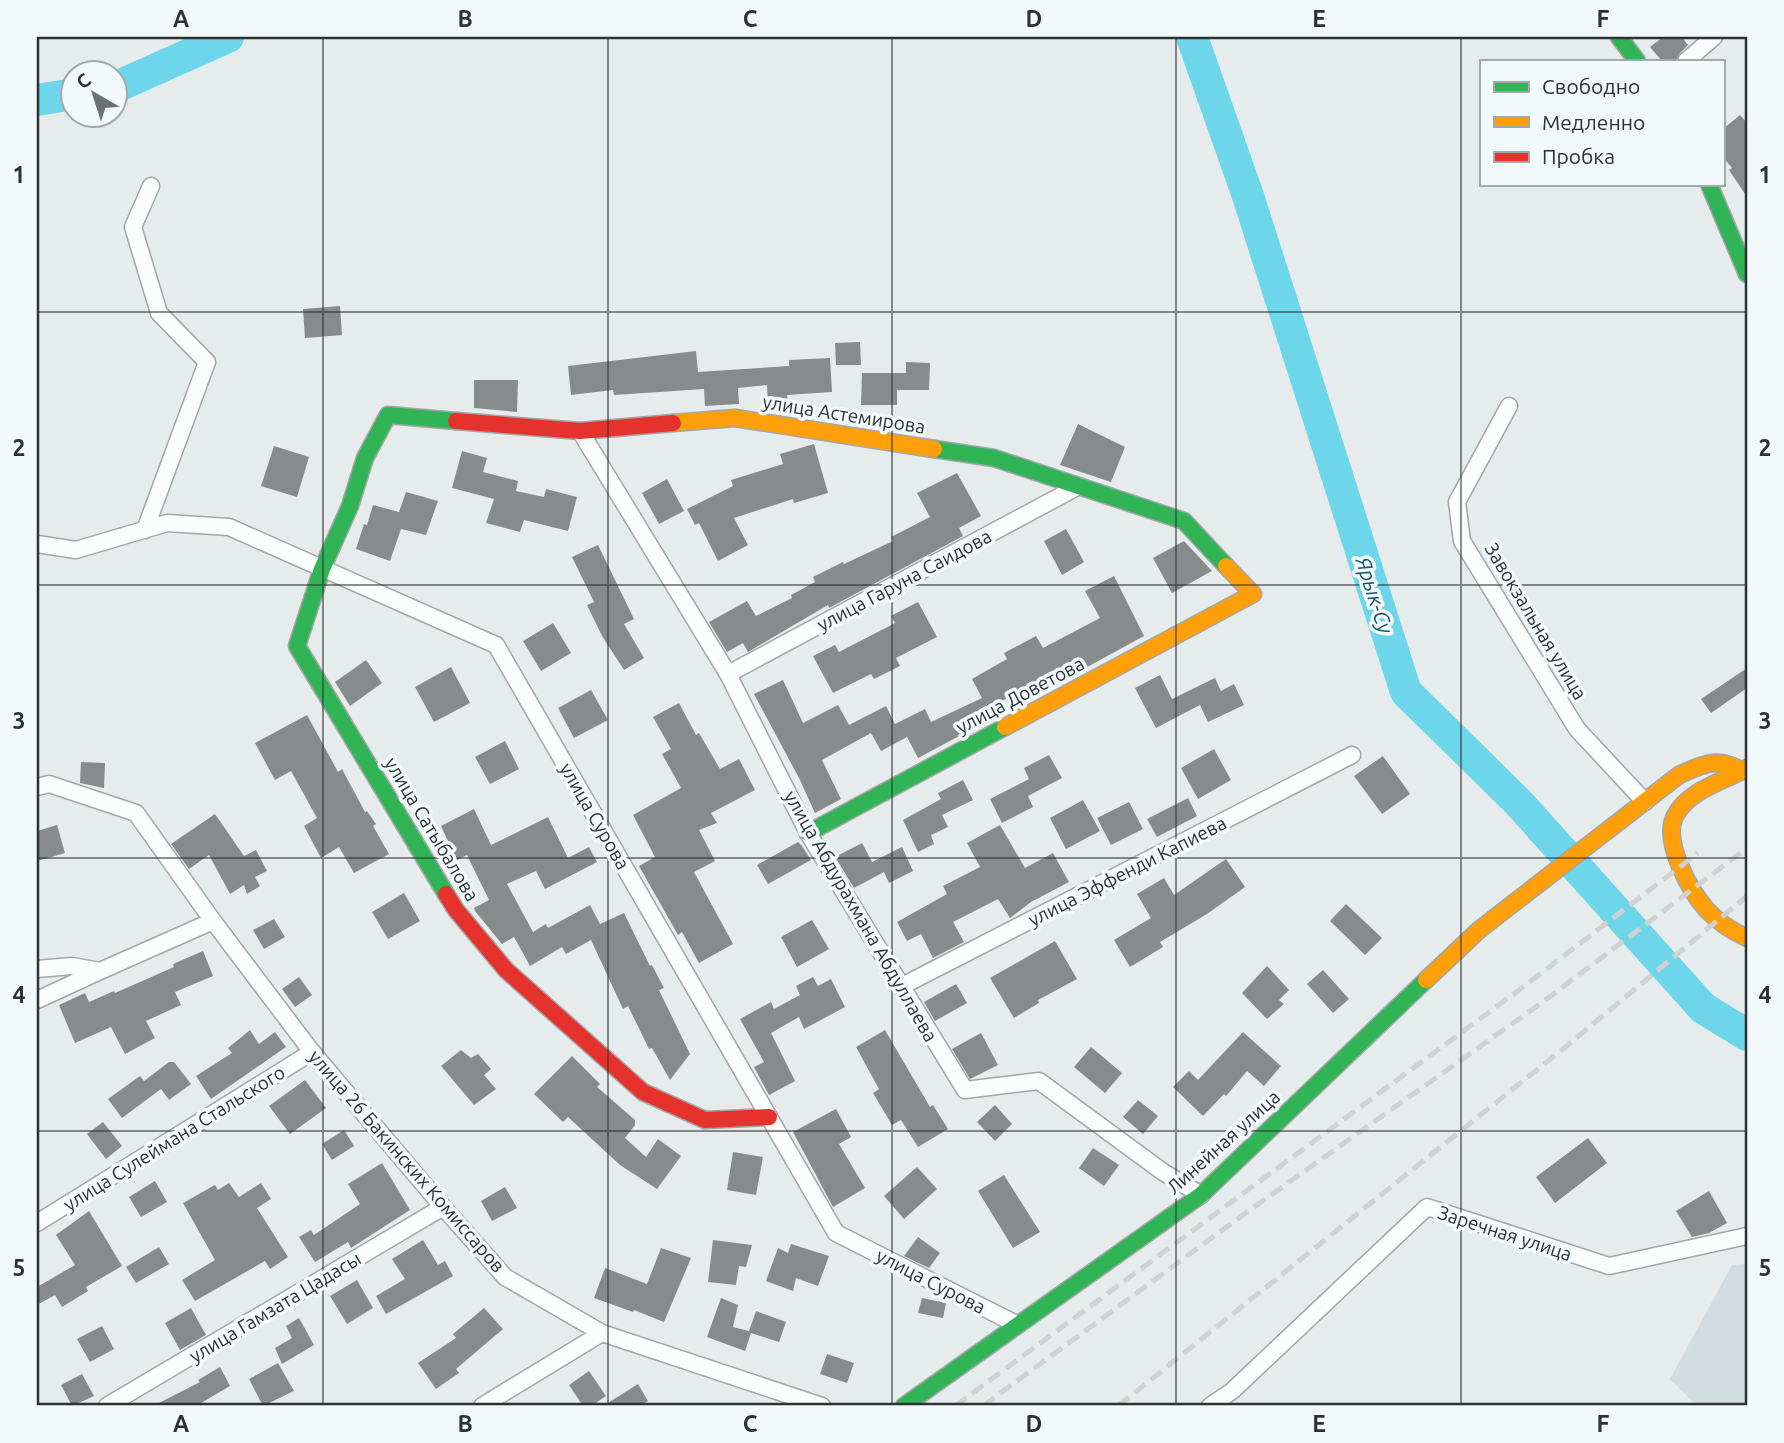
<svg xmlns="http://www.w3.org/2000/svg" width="1784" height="1443" font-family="Ubuntu,sans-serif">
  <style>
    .built { fill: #d2dddf }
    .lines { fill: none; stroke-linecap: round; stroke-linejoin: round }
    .river { stroke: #6dd6ea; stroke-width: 32 }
    .building { fill: #888b8c }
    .street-casing { stroke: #a3a6a7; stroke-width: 19 }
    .fast-casing { stroke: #a3a6a7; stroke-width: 19 }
    .slow-casing { stroke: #a3a6a7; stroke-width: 19 }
    .jam-casing { stroke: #a3a6a7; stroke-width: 19 }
    .street { stroke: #fbfcfc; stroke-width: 16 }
    .fast { stroke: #30b455; stroke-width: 16 }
    .slow { stroke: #ff9f0a; stroke-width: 16 }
    .jam { stroke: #e5322d; stroke-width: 16 }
    .rail { stroke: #d0d1d1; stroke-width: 5; stroke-dasharray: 14 7; stroke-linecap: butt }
    .grid { fill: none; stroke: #2e3132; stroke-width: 2; stroke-opacity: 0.55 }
    .labels { text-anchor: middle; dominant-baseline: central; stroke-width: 7; stroke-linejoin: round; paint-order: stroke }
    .street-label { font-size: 19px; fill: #2e3132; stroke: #f1f9fb }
    .water-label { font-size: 21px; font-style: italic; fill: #1c5662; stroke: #f1f9fb }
    .neatline { fill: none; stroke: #2e3132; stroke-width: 2.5 }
    .grid-label { font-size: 23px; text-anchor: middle; font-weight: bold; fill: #2e3132 }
  </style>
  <rect width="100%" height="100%" fill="#e6ebec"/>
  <path class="built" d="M1747 1264V1406H1697L1670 1379 1732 1265Z"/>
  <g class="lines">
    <path class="river" d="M1192 37 1248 196 1406 692 1518 802 1703 1008 1747 1035
      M116 87 228 37
      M37 100 74 94"/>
  </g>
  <path class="building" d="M1663 37H1682L1688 45 1679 54 1676 61H1662L1650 47Z
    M1740 115 1747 123V197L1729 170 1732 168 1723 157V129Z
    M340 306 342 335 305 338 303 309Z
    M860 342 861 365H836L835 343Z
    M696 351 698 372 789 366V360L830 358 832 392 787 395 789 412 768 409 767 385 738 388 739 404 705 406 704 389 614 395 613 390 571 395 568 366Z
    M906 362 930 363 929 390H897V405H861L862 373H906Z
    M474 380H518L517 412 474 408Z
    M1078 424 1125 447 1111 482 1060 465Z
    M814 444 828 493 794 503 793 499 734 518 748 545 718 561 699 523 695 525 687 509 733 486 731 480 783 464 780 454Z
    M274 446 309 457 297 497 261 486Z
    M462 451 487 458 483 472 518 481 516 491 544 497 546 489 577 497 568 531 524 520 520 532 486 523 494 499 452 488Z
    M957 473 981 516 959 528 963 536 829 608 828 605 748 652 743 643 727 652 709 622 747 601 756 616 792 598 791 595 815 582 813 577 843 562 844 564 893 541 891 537 930 517 917 493Z
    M667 479 684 511 659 524 642 493Z
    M406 492 438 501 426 535 401 529 390 561 356 549 364 524 367 525 373 505 399 512Z
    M1066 529 1084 562 1062 575 1044 541Z
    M1184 541 1212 571 1172 593 1153 558Z
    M598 545 634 619 624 624 644 658 624 670 602 636 587 605 594 602 572 557Z
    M1114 576 1144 636 1067 678 1062 669 1002 701 1008 710 918 758 907 737 881 751 871 733 822 760 841 799 815 813 799 778 754 694 783 680 803 723 838 705 849 725 886 706 895 724 925 709 931 722 982 698 972 679 1007 659 1004 653 1036 636 1043 648 1100 618 1085 591Z
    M918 602 937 637 896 658 900 666 874 679 871 674 833 693 813 656 835 645 839 652 895 623 891 616Z
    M553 623 571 653 541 671 523 641Z
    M366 660 382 683 350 706 335 682Z
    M451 667 470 703 434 722 415 687Z
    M1747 668V688L1711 713 1701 699Z
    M1160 675 1172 699 1215 678 1221 691 1234 684 1244 705 1208 722 1200 705 1156 728 1135 688Z
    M591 690 608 720 574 738 558 708Z
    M679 703 696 735 699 733 720 769 739 759 755 790 711 813 717 823 699 830 715 861 694 872 733 944 699 963 682 932 678 935 639 866 655 857 633 815 681 788 662 754 671 749 653 717Z
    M307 715 338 772 342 769 365 812 367 811 376 824 373 826 389 854 354 873 339 847 321 858 304 826 317 818 291 771 275 780 255 743Z
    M505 741 519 769 490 784 475 757Z
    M1214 749 1231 780 1198 799 1181 768Z
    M1049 755 1062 778 1028 796 1033 807 1002 823 990 799 1029 779 1024 768Z
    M1383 756 1410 794 1382 814 1354 776Z
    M81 762 105 763 104 788 80 783Z
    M963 780 973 800 942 815 948 827 931 835 934 844 918 852 903 820 941 799 938 793Z
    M1188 798 1197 816 1157 837 1147 819Z
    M1083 800 1100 831 1066 849 1050 818Z
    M1129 802 1143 829 1111 845 1097 818Z
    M474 809 491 845 548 817 568 858 589 847 597 862 545 889 536 871 507 884 533 932 546 924 548 928 590 905 600 924 624 913 650 966 652 965 664 988 659 990 690 1054 670 1080 652 1048 649 1049 628 1006 623 1009 591 940 566 954 562 947 530 966 514 937 502 944 475 911 474 908 489 900 467 855 457 860 441 826Z
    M215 814 244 856 256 850 267 871 255 877 260 886 247 894 244 885 230 894 209 855 189 869 171 844Z
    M57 825 65 853 37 861V831Z
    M1000 825 1025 868 1053 853 1069 882 1031 902 1010 918 998 899 953 922 964 942 933 958 921 934 907 941 897 922 947 894 943 886 980 867 967 843Z
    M798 842 802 846 811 860 768 884 757 865Z
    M862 843 872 862 902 847 913 871 889 883 884 872 854 888 835 857Z
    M1226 859 1245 887 1207 914 1160 942 1163 947 1130 967 1114 940 1151 918 1137 894 1164 878 1174 895Z
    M404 893 420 921 388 939 372 912Z
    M1346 904 1382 938 1365 955 1330 921Z
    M274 919 285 937 264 949 253 930Z
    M812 920 829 949 797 967 781 937Z
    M1055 941 1077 979 1038 1000 1039 1003 1014 1018 990 978Z
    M203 951 213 976 175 992 181 1005 146 1021 155 1038 125 1054 111 1027 75 1043 59 1005 85 993 89 1002 114 991 115 993 174 967 173 964Z
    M1267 966 1289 990 1279 1000 1284 1004 1267 1019 1242 993Z
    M1323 970 1349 999 1333 1013 1307 984Z
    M299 977 312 995 295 1007 282 989Z
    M813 977 818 986 831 979 845 1007 804 1029 799 1017 771 1033 795 1081 769 1095 754 1067 764 1062 740 1019 771 1002 774 1009 800 995 796 986Z
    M956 984 967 1003 935 1021 924 1002Z
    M250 1030 259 1044 275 1032 286 1047 211 1099 196 1076 232 1053 228 1048Z
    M885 1030 930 1107 933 1105 948 1129 918 1147 901 1120 892 1125 873 1093 879 1089 856 1047Z
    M1243 1032 1281 1066 1264 1086 1247 1071 1226 1096 1224 1094 1203 1116 1173 1087 1189 1071 1198 1080Z
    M981 1033 998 1065 970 1079 952 1049Z
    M1091 1047 1122 1073 1105 1093 1074 1067Z
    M461 1050 471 1058 478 1054 491 1069 484 1075 496 1089 474 1105 441 1066Z
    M572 1056 600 1084 597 1087 635 1120V1125L625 1138 646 1157 658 1139 681 1156 657 1189 620 1165 568 1117 563 1122 534 1094Z
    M169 1062H174L191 1084 169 1100 161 1089 122 1118 108 1099 140 1076 144 1081Z
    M305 1080 326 1108 290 1134 269 1106Z
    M1138 1100 1158 1116 1143 1134 1123 1117Z
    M995 1105 1012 1124 995 1141 977 1122Z
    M836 1109 851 1137 839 1144 865 1188 833 1207 793 1132Z
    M103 1122 122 1146 106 1159 87 1134Z
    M344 1130 354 1146 332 1160 322 1144Z
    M1588 1138 1607 1163 1555 1203 1536 1177Z
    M1093 1148 1119 1165 1104 1186 1079 1168Z
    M733 1152 763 1157 756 1195 727 1190Z
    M382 1163 410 1210 351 1248 348 1242 315 1262 299 1237 311 1230 314 1235 360 1204 348 1184Z
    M917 1167 937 1189 904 1219 884 1196Z
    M1004 1175 1040 1232 1013 1248 978 1191Z
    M155 1181 167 1202 141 1217 129 1197Z
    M229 1183 239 1197 261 1183 271 1199 257 1208 288 1257 270 1269 265 1261 195 1301 182 1280 215 1260 183 1203 215 1185 218 1190Z
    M505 1187 517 1208 492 1221 481 1201Z
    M1709 1191 1727 1223 1709 1233 1692 1237 1676 1211Z
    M89 1211 122 1266 86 1287 88 1291 62 1307 55 1295 37 1305V1287L75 1265 56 1235Z
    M918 1237 940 1253 929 1268 904 1256Z
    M423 1240 438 1265 445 1261 453 1276 386 1314 376 1296 405 1279 392 1259Z
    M713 1240 752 1245 746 1267 739 1266 736 1285 708 1282Z
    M791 1244 829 1256 818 1286 796 1278 793 1291 766 1281 778 1248 788 1253Z
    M159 1247 169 1264 136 1283 126 1267Z
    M661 1248 691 1258 664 1322 634 1310 633 1312 594 1298 605 1268 647 1284Z
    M357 1280 373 1308 347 1324 330 1296Z
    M721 1298 738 1305 733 1327 749 1331 756 1311 786 1322 779 1342 751 1333 745 1351 707 1337Z
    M922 1298 946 1303 943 1318 918 1313Z
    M191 1308 206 1335 180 1350 165 1323Z
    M484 1308 503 1329 456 1369 459 1373 436 1389 418 1363 456 1338 453 1334Z
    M299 1318 314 1345 282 1364 275 1348 292 1338 286 1326Z
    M102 1326 114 1349 90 1362 77 1339Z
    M827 1354 854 1363 847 1383 820 1374Z
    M278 1363 294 1391 263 1406 249 1379Z
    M220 1367 230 1386 196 1406H153L200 1382 198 1380Z
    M589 1371 606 1396 591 1406H583L569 1385Z
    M82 1374 94 1396 72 1406 61 1385Z
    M638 1384 648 1401 639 1406H603Z"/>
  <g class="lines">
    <g class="street-casing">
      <path id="street" d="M1686 61 1714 37
        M1509 406 1457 502 1462 541 1577 729 1645 802
        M580 431 728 674 808 833 965 1090 1039 1081 1163 1172 1201 1195
        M145 530 207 362 159 313 133 227 151 186
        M37 544 76 550 167 523 229 527 496 645 836 1233 1018 1325
        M728 674 1079 486
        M37 787 49 784 136 813 213 921
        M37 969 72 966 100 971 213 921 312 1052 443 1207 505 1277 602 1333 822 1406
        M902 986 1352 755
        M37 1000 100 971
        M37 1223 312 1052
        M107 1406 443 1207
        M482 1406 602 1333
        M1210 1406 1232 1391 1427 1207 1609 1266 1747 1236"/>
    </g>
    <g class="fast-casing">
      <path id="fast" d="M1619 37 1637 61
        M1709 184 1747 274
        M934 449 994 458 1184 521 1226 566
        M808 833 1005 727
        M446 894 297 646 322 569 350 506 365 458 388 415 456 421
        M904 1406 1201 1195 1426 980"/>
    </g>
    <g class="slow-casing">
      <path id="slow" d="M673 423 735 418 934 449
        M1005 727 1253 594 1226 566
        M1742 771C1720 782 1687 792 1675 816 1662 841 1690 891 1707 910 1718 922 1732 931 1747 938
        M1426 980 1479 930 1679 775C1704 764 1717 756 1742 771L1747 768"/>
    </g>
    <g class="jam-casing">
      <path id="jam" d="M456 421 580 431 673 423
        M446 894 456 910 506 970 643 1092 705 1120 769 1117"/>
    </g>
    <use href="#street" class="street"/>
    <use href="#fast" class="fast"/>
    <use href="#slow" class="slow"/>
    <use href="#jam" class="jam"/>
    <path class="rail" d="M955 1406 1519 990 1698 853
      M983 1406 1247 1212 1540 1004 1747 848
      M1118 1406 1569 1044 1747 896"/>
  </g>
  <path class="grid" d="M323 37V1406M608 37V1406M892 37V1406M1176 37V1406M1461 37V1406M37 312H1747M37 585H1747M37 858H1747M37 1131H1747"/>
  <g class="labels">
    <g class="street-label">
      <text transform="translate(844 414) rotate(9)">улица Астемирова</text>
      <text transform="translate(904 580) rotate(-28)">улица Гаруна Саидова</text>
      <text transform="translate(1536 621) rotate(59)">Завокзальная улица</text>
      <text transform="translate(1020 695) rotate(-28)">улица Доветова</text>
      <text transform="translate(595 816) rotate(60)">улица Сурова</text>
      <text transform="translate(432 829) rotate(59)">улица Сатыбалова</text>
      <text transform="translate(1127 871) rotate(-27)">улица Эффенди Капиева</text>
      <text transform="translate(861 916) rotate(60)">улица Абдурахмана Абдуллаева</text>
      <text transform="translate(174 1138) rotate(-32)">улица Сулеймана Стальского</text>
      <text transform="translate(1223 1142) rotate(-42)">Линейная улица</text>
      <text transform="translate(407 1161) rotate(49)">улица 26 Бакинских Комиссаров</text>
      <text transform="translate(1505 1233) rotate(18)">Заречная улица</text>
      <text transform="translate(931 1281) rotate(27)">улица Сурова</text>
      <text transform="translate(275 1307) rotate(-31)">улица Гамзата Цадасы</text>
    </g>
    <g class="water-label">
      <text transform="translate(1375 595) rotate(72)">Ярык-Су</text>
    </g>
  </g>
  <rect width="1784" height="1443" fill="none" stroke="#f1f9fb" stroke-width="77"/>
  <rect x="1480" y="60" width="245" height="126" fill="#f1f9fb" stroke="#a3a9ab" stroke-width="2"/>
  <rect x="1494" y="82" width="35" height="10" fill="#30b455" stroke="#a3a9ab" stroke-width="2"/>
  <text x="1542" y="94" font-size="21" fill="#2e3132">Свободно</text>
  <rect x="1494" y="117" width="35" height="10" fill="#ff9f0a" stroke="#a3a9ab" stroke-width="2"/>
  <text x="1542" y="130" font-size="21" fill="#2e3132">Медленно</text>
  <rect x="1494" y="152" width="35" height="10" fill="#e5322d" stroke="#a3a9ab" stroke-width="2"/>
  <text x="1542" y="164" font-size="21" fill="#2e3132">Пробка</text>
  <g transform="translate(94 94) rotate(321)"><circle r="33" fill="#f1f9fb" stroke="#a3a9ab" stroke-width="2"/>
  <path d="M0-5L12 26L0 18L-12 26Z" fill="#6e7273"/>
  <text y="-10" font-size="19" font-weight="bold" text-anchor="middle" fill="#2e3132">С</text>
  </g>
  <rect x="38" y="38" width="1708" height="1366" class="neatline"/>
  <g class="grid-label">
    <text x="181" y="27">A</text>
    <text x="465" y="27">B</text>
    <text x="750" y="27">C</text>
    <text x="1034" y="27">D</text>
    <text x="1319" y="27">E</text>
    <text x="1603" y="27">F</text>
    <text x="19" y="183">1</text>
    <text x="1765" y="183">1</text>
    <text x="19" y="456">2</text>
    <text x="1765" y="456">2</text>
    <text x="19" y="729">3</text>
    <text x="1765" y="729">3</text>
    <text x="19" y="1003">4</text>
    <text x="1765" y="1003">4</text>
    <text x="19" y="1276">5</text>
    <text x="1765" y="1276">5</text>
    <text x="181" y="1432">A</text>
    <text x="465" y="1432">B</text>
    <text x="750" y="1432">C</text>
    <text x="1034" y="1432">D</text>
    <text x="1319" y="1432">E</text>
    <text x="1603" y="1432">F</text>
  </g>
</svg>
